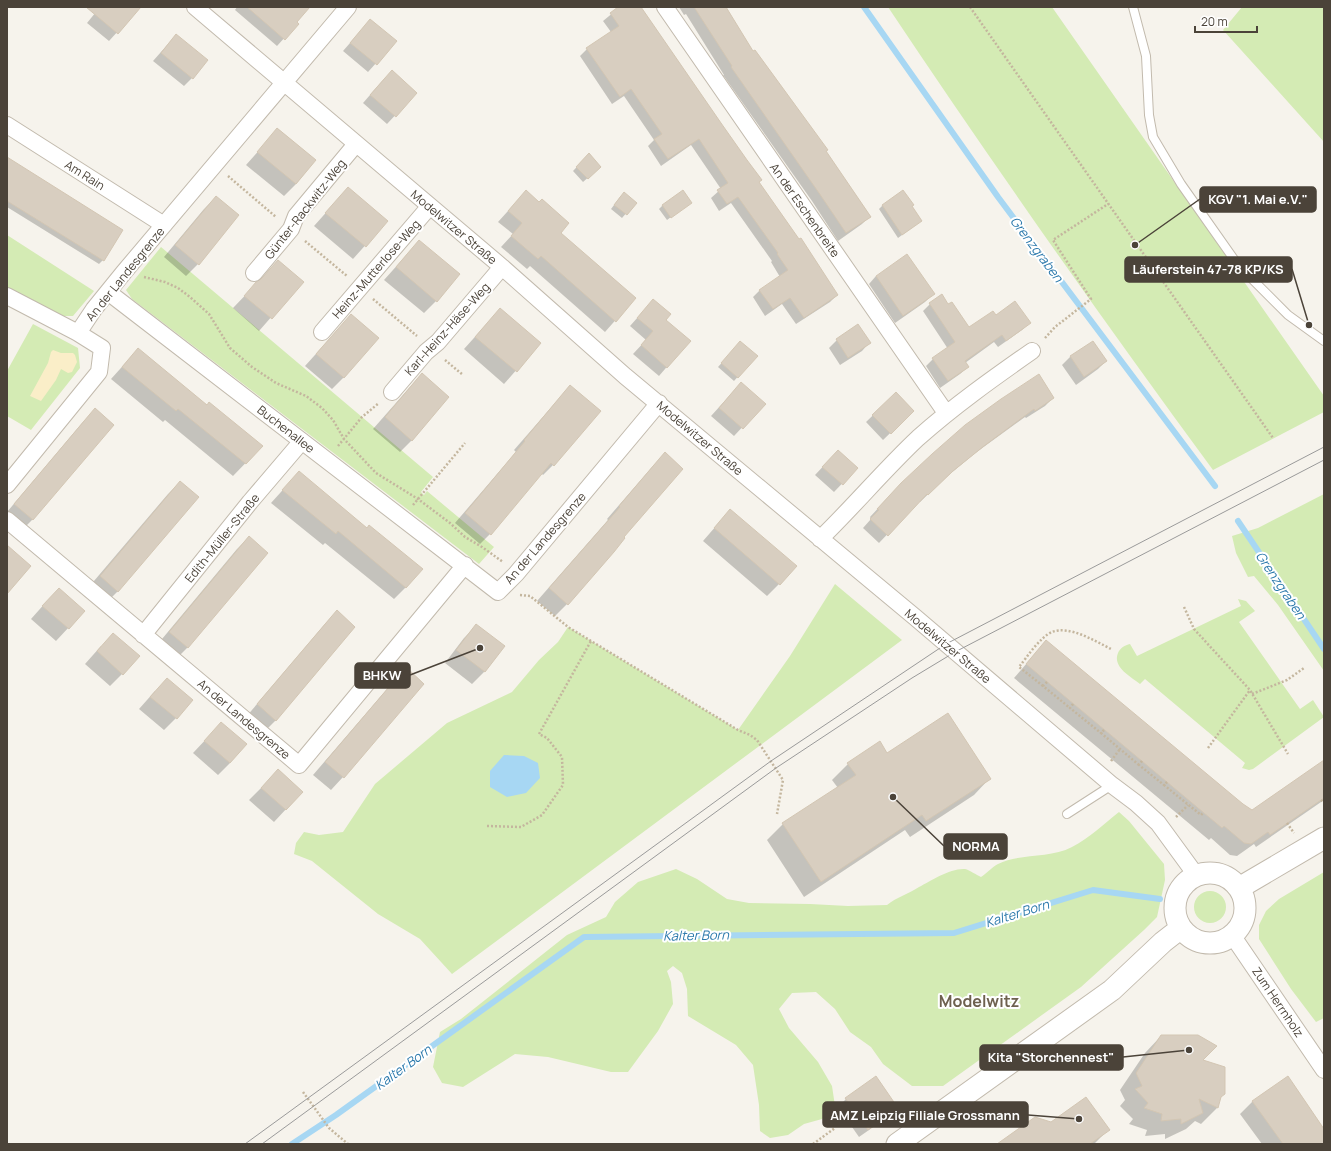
<svg xmlns="http://www.w3.org/2000/svg" width="1331" height="1151" font-family="Manrope,sans-serif">
  <style>
    .green { fill: #d4ebb4 }
    .sand { fill: #faeec8 }
    .water { fill: #a7d7f3 }
    .shadow { fill: #0003 }
    .lines { fill: none; stroke-linecap: round; stroke-linejoin: round }
    .stream { stroke: #a7d7f3; stroke-width: 6 }
    .building { fill: #d8cec0; stroke: #d3c6b3 }
    .service-casing { stroke: #c2baad; stroke-width: 10 }
    .minor-casing { stroke: #c2baad; stroke-width: 18 }
    .tertiary-casing { stroke: #c2baad; stroke-width: 23 }
    .path { stroke: #c4b69e; stroke-width: 2.5; stroke-dasharray: 2 2; stroke-linecap: butt }
    .service { stroke: #fff; stroke-width: 8 }
    .minor { stroke: #fff; stroke-width: 16 }
    .tertiary { stroke: #fff; stroke-width: 21 }
    .tram { stroke: #9a9a9a; stroke-width: 1 }
    .labels { text-anchor: middle; dominant-baseline: central; stroke-width: 4; stroke-linejoin: round; paint-order: stroke }
    .street-label { font-size: 12px; fill: #4b4339; stroke: #fff }
    .water-label { font-size: 13px; font-style: italic; fill: #2a78ab; stroke: #fff }
    .district-label { font-size: 16px; font-weight: bold; fill: #6e614f; stroke: #fff }
    .leader { fill: none; stroke: #4b4339; stroke-width: 1.5 }
    .callout-dot { fill: #4b4339; stroke: #fff; stroke-width: 1.5 }
    .callout { fill: #4b4339; stroke: #4b4339; stroke-width: 1.5 }
    .callout-label { font-size: 13px; text-anchor: middle; font-weight: bold; fill: #fff }
  </style>
  <rect width="100%" height="100%" fill="#f6f3ec"/>
  <path class="green" d="M888 7H1052L1324 396V412L1213 470C1101 318 993 164 888 7Z
    M1242 7H1324V142L1223 30Z
    M7 235 94 291 73 316H62L7 288Z
    M161 247 433 477 421 492 424 495 427 491 494 547 479 564 132 299 126 290Z
    M33 324 78 348 80 368 31 430 7 416V371Z
    M1324 494V671L1278 605 1254 576 1248 577 1236 553 1232 536 1258 528Z
    M835 584 902 640 452 974 420 939 378 914 312 861 294 854 296 843 304 832 319 835 343 832 375 784 447 723 512 692 539 660 558 642 568 627 738 730 790 656Z
    M1238 599 1246 601 1255 611 1239 622 1300 709 1313 700 1324 717 1253 769 1249 770 1242 768 1245 763 1145 679 1140 684C1131 677 1112 667 1118 653 1120 648 1125 645 1130 644L1137 656 1241 606Z
    M1119 812 1129 821 1164 864 1165 880 1157 917 1144 930 1081 987 943 1086H912L883 1064 871 1047 850 1032 835 1009 816 992 792 993 779 1009 789 1028 818 1062 832 1086 835 1106 822 1119 804 1124 788 1135 770 1138 760 1131 759 1105 753 1065 736 1045 688 1016 687 989 682 973 673 966 667 971 671 982 673 1004 658 1031 628 1072H611L548 1057 515 1054 463 1087 442 1083 433 1067 440 1032 461 1019 567 935 606 917 615 902 638 882 676 869 697 879 727 899 749 903 810 904 848 906 887 905C897 897 908 894 919 887 931 881 950 868 965 869 970 870 976 875 981 877 987 873 992 867 998 864 1019 853 1049 859 1072 847 1089 838 1104 824 1119 812Z
    M1324 872V1018L1316 1022 1291 989 1259 939V925L1266 911 1279 899Z
    M1194 907a16 16 0 1 1 32 0a16 16 0 1 1-32 0Z"/>
  <path class="sand" d="M53 350 61 353H73L75 355 77 362 72 372 68 373 61 369 56 380 41 401 30 396 48 363 51 352Z"/>
  <path class="water" d="M504 755 524 756 538 763 540 778 526 793 507 797 490 787V771Z"/>
  <path class="shadow" d="M100 7H140L109 41 87 23Z
    M237 7H309L295 22 297 24 277 46 235 10Z
    M620 7H640L758 182 837 295 830 302 796 324 782 304 765 316 753 297 760 290 780 277 771 262 772 261 731 203 719 211 711 198 721 189 691 145 661 166 648 146 654 140 624 96 612 104 580 56 587 49 611 32 603 21Z
    M679 7H725L753 52 825 151 870 216 862 224 838 241 812 201 723 75H724L686 14 684 15Z
    M370 20 395 42 368 72 343 51Z
    M176 35 192 78 184 86 153 61Z
    M384 79 416 93 387 124 363 103Z
    M278 129 315 160 296 184 284 196 246 165Z
    M589 154 600 167 583 182 573 171Z
    M7 158 122 231 103 260 99 264 7 207Z
    M348 188 387 221 353 259 314 226Z
    M526 191 559 233 635 298 605 332 530 266 527 269 501 247 513 234 498 222Z
    M216 197 198 264 186 276 164 257 204 209Z
    M620 197 635 203 622 218 611 209Z
    M690 203 667 220 659 209 663 205Z
    M883 205 911 206 921 221 898 238 879 209Z
    M419 241 458 274 436 301 424 313 384 280Z
    M278 261 302 282 259 331 233 308Z
    M876 276 933 294 925 302 895 323 869 284Z
    M930 304 948 305 969 329 995 316 1029 323 1022 330 998 347 994 342 965 363 968 367 960 374 940 388 926 366 933 359 948 349 923 311Z
    M646 308 689 341 659 376 633 354 646 340 630 326Z
    M500 309 540 343 504 384 464 349Z
    M351 315 344 377 332 389 305 366Z
    M837 340 869 343 862 351 840 365 829 348Z
    M1093 342 1106 361 1098 369 1076 385 1062 365 1070 357Z
    M737 346 756 356 734 381 718 367Z
    M138 349 207 406 262 446 233 476 165 420 163 422 111 379Z
    M422 374 412 440 400 452 373 429 410 387Z
    M741 383 764 404 734 436 711 416Z
    M570 386 553 465 543 475 541 473 490 534 480 544 455 523 516 452 514 450Z
    M896 393 913 411 883 440 866 422Z
    M1053 398 1045 406 1026 418 1025 417 974 454 944 479 920 502 919 501 879 543 863 528 871 519 870 517 893 492 966 426Z
    M95 410 32 520 20 532 7 520V512L83 422Z
    M665 454 623 537 624 538 567 604 555 616 537 601 608 520 607 519 653 466Z
    M830 459 857 468 834 492 815 475Z
    M299 472 406 587 394 599 325 543 323 545 271 503Z
    M180 482 118 591 106 603 88 588 168 494Z
    M730 510 779 584 767 596 703 541Z
    M249 537 266 553 187 648 175 660 157 645 237 549Z
    M47 601 84 611 56 641 31 619Z
    M337 612 276 720 264 732 246 717 325 624Z
    M476 626 503 646 484 672 472 684 445 663 464 638Z
    M1046 641 1242 805 1252 811 1324 762V800L1256 847 1254 844 1237 856 1230 855 1211 838 1209 840 1014 678Z
    M101 646 122 674 110 686 85 664Z
    M406 669 423 684 343 777 331 790 313 775 394 681Z
    M155 691 176 718 164 730 139 709Z
    M209 736 230 763 218 775 193 753Z
    M887 754 990 778 974 795 910 837 905 830 804 897 767 840 783 824 838 788 832 780 848 764Z
    M266 783 302 792 274 822 249 800Z
    M1161 1036 1202 1061 1219 1099 1217 1108 1201 1124 1195 1121 1186 1129 1165 1139V1134L1145 1136 1147 1130 1129 1124 1133 1119 1120 1106 1125 1100 1120 1090 1145 1053Z
    M1288 1077 1324 1130V1144H1262L1240 1114 1252 1102Z
    M846 1099 897 1108 889 1116 859 1137 838 1107Z
    M1052 1123 1109 1129 1094 1144H999Z"/>
  <g class="lines">
    <path class="stream" d="M864 7 998 197 1215 486
      M1238 521 1324 649
      M292 1144 336 1115 584 937 954 933 1093 890 1160 899"/>
  </g>
  <path class="building" d="M86 7H141L118 34Z
    M247 7H310L297 22 299 24 285 40Z
    M618 7H641L721 123 747 160 762 180 759 182 799 239 801 238 838 295 804 318 790 298 773 309 759 290 788 270 777 254 778 253 738 197 727 204 717 190 728 183 699 139 668 159 654 139 662 134 631 89 620 97 586 48 619 26 610 13Z
    M694 7H726L753 51 755 50 828 150 826 151 871 217 846 233 819 193 731 67 732 66Z
    M370 19 397 41 377 65 350 43Z
    M176 34 208 60 193 79 161 53Z
    M392 70 417 93 396 117 370 95Z
    M277 128 316 160 296 184 257 152Z
    M589 153 601 167 588 179 576 167Z
    M7 157 123 230 104 261 7 201Z
    M348 187 388 221 366 247 325 213Z
    M526 190 539 202 542 199 569 223 561 233 636 298 616 322 541 256 538 259 511 236 522 223 508 211Z
    M683 190 692 203 671 218 662 205Z
    M903 190 914 205 912 206 922 221 902 235 882 205Z
    M624 192 637 203 627 215 614 205Z
    M216 196 239 215 199 265 175 245Z
    M419 240 460 274 437 302 396 267Z
    M907 254 935 294 903 316 876 276Z
    M278 260 304 282 272 319 244 296 256 282 261 279Z
    M942 294 948 304 952 302 969 327 993 311 996 315 1015 301 1031 323 1006 341 1002 335 965 361 969 367 948 381 932 358 955 342 929 303Z
    M653 299 671 314 666 320 691 341 667 368 641 345 653 331 637 318Z
    M500 308 541 343 517 372 475 337Z
    M351 314 379 338 344 378 316 354Z
    M858 324 871 343 848 358 836 339Z
    M740 341 758 356 738 378 721 363Z
    M1093 341 1107 361 1084 377 1070 356Z
    M138 348 207 405 209 402 263 446 246 464 178 409 176 411 122 367Z
    M422 373 449 397 412 441 385 417Z
    M1039 374 1054 398 1035 411 1034 409 984 446 953 471 928 495 927 494 888 536 870 519 879 510 877 509 901 483 932 454 965 425 1001 399Z
    M741 382 766 404 743 429 719 408Z
    M570 385 601 411 554 466 551 463 491 535 465 513 525 441 524 440Z
    M896 392 914 411 891 434 872 415Z
    M95 408 114 425 33 520 14 504Z
    M838 450 858 468 843 485 822 467Z
    M665 452 683 469 624 537 625 538 614 552 568 605 549 588 620 507 619 506Z
    M299 471 367 528 369 525 423 569 406 588 338 531 336 534 282 490Z
    M180 481 199 497 118 592 100 576Z
    M730 509 797 566 780 585 714 528Z
    M249 536 268 553 188 648 169 632Z
    M7 545 31 566 7 594Z
    M59 588 85 611 69 629 42 606Z
    M337 610 355 627 276 721 257 704Z
    M476 624 505 646 485 672 456 650Z
    M113 633 140 656 123 675 97 651Z
    M1046 640 1243 804 1252 810 1324 760V798L1270 835 1268 832 1251 844 1244 843 1224 826 1222 828 1026 664Z
    M406 667 424 684 344 778 325 762Z
    M167 678 193 700 177 719 150 697Z
    M948 713 991 779 926 821 922 815 821 882 782 823 856 775 847 763 880 741 887 753Z
    M221 722 247 744 230 763 204 741Z
    M278 769 303 792 286 810 261 788Z
    M1161 1035H1198L1217 1046 1203 1060 1225 1067V1094L1221 1097 1218 1108 1199 1099 1203 1113 1181 1124V1119L1161 1121 1162 1114 1144 1108 1148 1103 1135 1089 1142 1086 1136 1073Z
    M876 1076 898 1108 868 1130 845 1098Z
    M1288 1076 1324 1129V1144H1283L1252 1101Z
    M1086 1097 1110 1130 1090 1144H997L1035 1117 1051 1122Z"/>
  <g class="lines">
    <g class="service-casing">
      <path id="service" d="M1133 7 1146 56 1149 115 1153 137 1181 184 1238 265 1288 315 1324 341
        M1067 814 1112 785"/>
    </g>
    <g class="minor-casing">
      <path id="minor" d="M195 7 502 267 625 376 916 618 1112 785 1136 803 1158 823 1196 875
        M665 7 946 413
        M7 125 164 225
        M254 273 291 229 296 216 356 144
        M108 292 498 592 516 574 659 403
        M7 296 78 333 102 348 99 372 7 485
        M322 332 430 206
        M78 333 94 309 124 272 348 7
        M392 392 426 352 438 342 502 267
        M7 520 299 765 465 565
        M820 539C854 506 884 470 918 438 954 406 992 379 1032 351
        M143 635 250 502 302 441
        M1232 935 1324 1070"/>
    </g>
    <g class="tertiary-casing">
      <path id="tertiary" d="M1175 908a35 35 0 1 1 70 0a35 35 0 1 1-70 0Z
        M1239 888 1324 838
        M897 1144 1112 990 1163 942 1181 928"/>
    </g>
    <path class="path" d="M970 7 1273 438
      M228 176 276 217
      M305 241 347 276
      M144 277 165 282 178 288 190 297 209 314 230 348 252 367 276 383 306 396 322 408 333 420 344 439 376 473 418 499 450 523 465 537 482 547 503 562
      M373 299 417 336
      M1045 338 1055 327 1091 299 1053 240 1108 204
      M445 360 463 375
      M338 446 362 417 379 403
      M413 505 465 443
      M520 595 530 596 568 627 738 730 750 735 757 740 783 780 777 814
      M1184 607 1194 629 1250 690 1288 754
      M1047 682 1043 686 1070 708
      M1043 686 1019 667C1027 657 1040 637 1052 632 1069 625 1095 641 1111 649
      M1252 694 1287 680 1304 668
      M1073 704 1070 708 1101 733
      M1104 730 1101 733 1139 765
      M1208 748 1250 690
      M1111 761 1120 749
      M1142 761 1139 765 1164 785
      M1167 782 1164 785 1201 815 1203 813
      M1321 800 1324 803
      M1176 817 1188 805
      M1287 823 1294 833
      M487 826 521 827 542 815 563 785 562 757 547 738 539 734 591 641
      M303 1092 329 1128 348 1144
      M813 1144 835 1128"/>
    <use href="#service" class="service"/>
    <use href="#minor" class="minor"/>
    <use href="#tertiary" class="tertiary"/>
    <path class="tram" d="M245 1144 771 761 946 644 1324 447
      M262 1144 776 768 912 678 955 652 1324 460"/>
  </g>
  <g class="labels">
    <g class="street-label">
      <text transform="translate(85 175) rotate(32)">Am Rain</text>
      <text transform="translate(305 209) rotate(-52)">Günter-Rackwitz-Weg</text>
      <text transform="translate(805 210) rotate(55)">An der Eschenbreite</text>
      <text transform="translate(454 227) rotate(40)">Modelwitzer Straße</text>
      <text transform="translate(376 269) rotate(-49)">Heinz-Mutterlose-Weg</text>
      <text transform="translate(125 274) rotate(-51)">An der Landesgrenze</text>
      <text transform="translate(447 329) rotate(-48)">Karl-Heinz-Häse-Weg</text>
      <text transform="translate(286 429) rotate(38)">Buchenallee</text>
      <text transform="translate(700 438) rotate(40)">Modelwitzer Straße</text>
      <text transform="translate(222 538) rotate(-51)">Edith-Müller-Straße</text>
      <text transform="translate(545 538) rotate(-49)">An der Landesgrenze</text>
      <text transform="translate(948 646) rotate(40)">Modelwitzer Straße</text>
      <text transform="translate(244 719) rotate(40)">An der Landesgrenze</text>
      <text transform="translate(1278 1002) rotate(56)">Zum Herrnholz</text>
    </g>
    <g class="water-label">
      <text transform="translate(1037 249) rotate(53)">Grenzgraben</text>
      <text transform="translate(1281 585) rotate(56)">Grenzgraben</text>
      <text transform="translate(1017 913) rotate(-17)">Kalter Born</text>
      <text transform="translate(696 935) rotate(-1)">Kalter Born</text>
      <text transform="translate(403 1067) rotate(-36)">Kalter Born</text>
    </g>
    <g class="district-label">
      <text x="979" y="1001">Modelwitz</text>
    </g>
  </g>
  <path class="leader" d="M1135 245L1200 199M1309 325L1292 269M480 648L410 675M893 797L944 846M1189 1050L1123 1057M1079 1119L1028 1115"/>
  <g class="callout-dot">
    <circle cx="1135" cy="245" r="4"/>
    <circle cx="1309" cy="325" r="4"/>
    <circle cx="480" cy="648" r="4"/>
    <circle cx="893" cy="797" r="4"/>
    <circle cx="1189" cy="1050" r="4"/>
    <circle cx="1079" cy="1119" r="4"/>
  </g>
  <g class="callout">
    <rect x="1200" y="187" width="116" height="25" rx="4"/>
    <rect x="1125" y="257" width="167" height="25" rx="4"/>
    <rect x="355" y="663" width="55" height="25" rx="4"/>
    <rect x="944" y="834" width="63" height="25" rx="4"/>
    <rect x="980" y="1045" width="143" height="25" rx="4"/>
    <rect x="823" y="1102" width="205" height="25" rx="4"/>
  </g>
  <g class="callout-label">
    <text x="1258" y="204">KGV "1. Mai e.V."</text>
    <text x="1208" y="274">Läuferstein 47-78 KP/KS</text>
    <text x="382" y="680">BHKW</text>
    <text x="976" y="851">NORMA</text>
    <text x="1051" y="1062">Kita "Storchennest"</text>
    <text x="925" y="1120">AMZ Leipzig Filiale Grossmann</text>
  </g>
  <rect width="1331" height="1151" fill="none" stroke="#4b4339" stroke-width="16"/>
  <path d="M1195 26v6h62v-6" fill="none" stroke="#4b4339" stroke-width="2"/>
  <text x="1201" y="26" font-size="12" fill="#4b4339" stroke="#ffffff" stroke-width="3" paint-order="stroke">20 m</text>
</svg>
